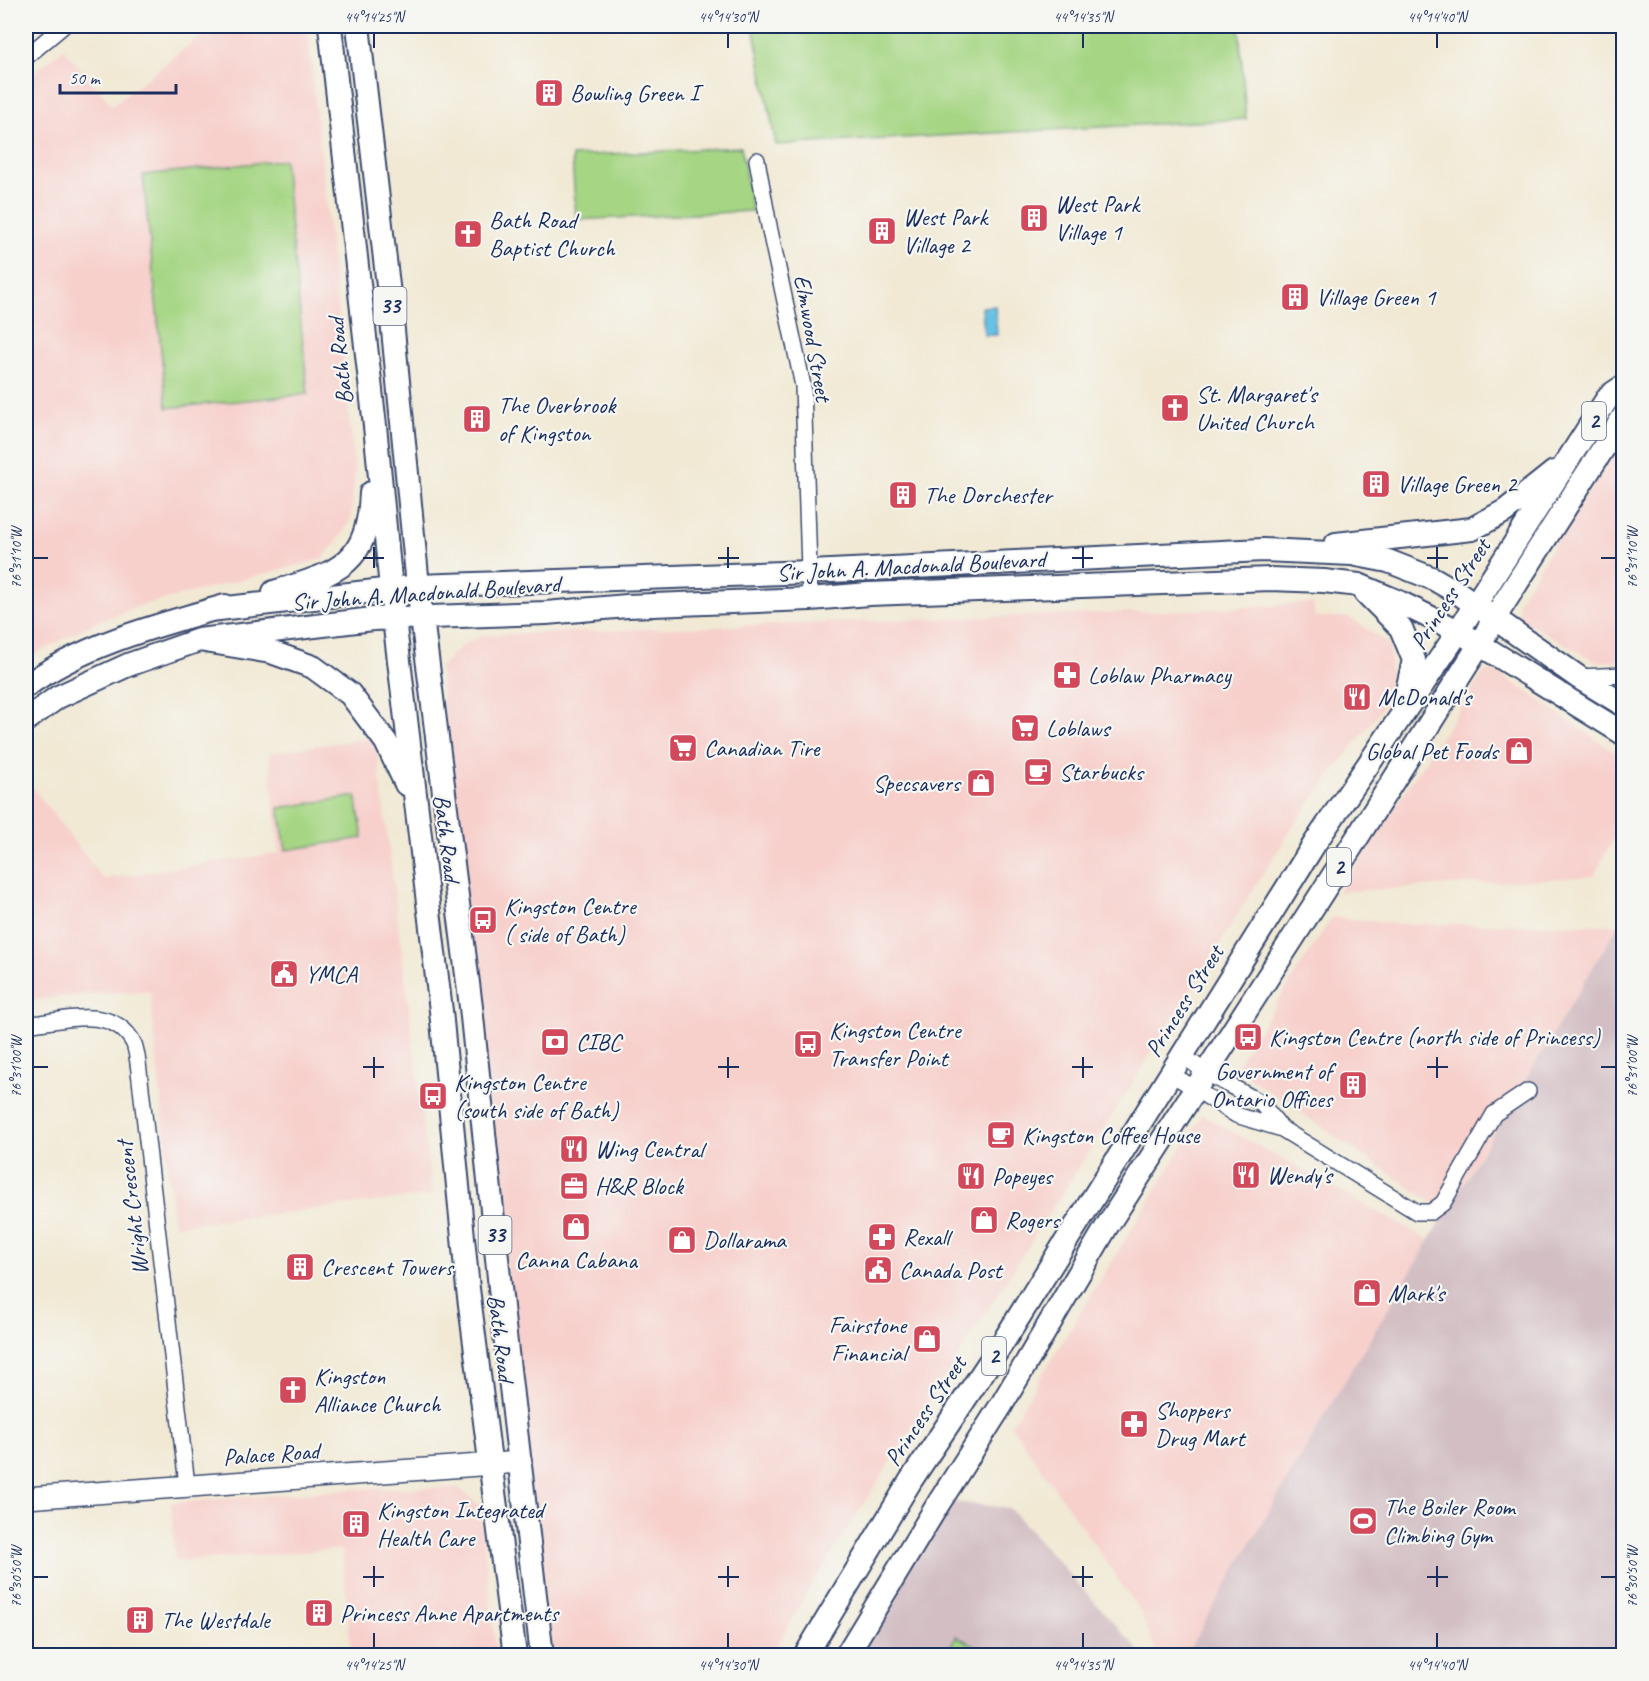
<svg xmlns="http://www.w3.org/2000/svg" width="1649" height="1681" font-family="Caveat,sans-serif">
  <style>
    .built { fill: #f7d0cc }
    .industrial { fill: #d2bec3 }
    .green { fill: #a6d684; stroke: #608271; stroke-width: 1.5 }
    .water { fill: #67c2e5; stroke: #4178a2; stroke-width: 1.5 }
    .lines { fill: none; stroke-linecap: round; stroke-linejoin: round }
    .street-casing { stroke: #3b4b70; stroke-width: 18 }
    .secondary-casing { stroke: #3b4b70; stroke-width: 24 }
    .primary-casing { stroke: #3b4b70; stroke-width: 26 }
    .street { stroke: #fff; stroke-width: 15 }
    .secondary { stroke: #fff; stroke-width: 21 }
    .primary { stroke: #fff; stroke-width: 22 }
    .ticks { fill: none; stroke: #1b2f5e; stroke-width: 2 }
    .labels { text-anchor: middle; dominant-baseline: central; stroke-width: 4.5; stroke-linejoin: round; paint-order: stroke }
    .shield { fill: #f6f6f2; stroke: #5d6b8a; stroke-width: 1.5 }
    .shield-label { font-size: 22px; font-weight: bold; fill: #1b2f5e }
    .poi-label { font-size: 24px; fill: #1b2f5e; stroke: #f6f6f2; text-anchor: start }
    .street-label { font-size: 24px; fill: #1b2f5e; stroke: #f6f6f2 }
    .neatline { fill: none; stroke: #1b2f5e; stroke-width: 2 }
    .ticks-label { font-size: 15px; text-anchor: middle; fill: #1b2f5e }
  </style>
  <rect width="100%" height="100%" fill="#f6f6f2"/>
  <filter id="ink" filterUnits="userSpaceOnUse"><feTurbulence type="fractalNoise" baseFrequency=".0167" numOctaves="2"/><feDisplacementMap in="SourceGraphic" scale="12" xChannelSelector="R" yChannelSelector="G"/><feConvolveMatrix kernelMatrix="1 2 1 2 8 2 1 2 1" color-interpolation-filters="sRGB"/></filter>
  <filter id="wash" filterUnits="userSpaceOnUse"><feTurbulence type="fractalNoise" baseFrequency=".008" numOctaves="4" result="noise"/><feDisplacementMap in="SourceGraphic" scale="24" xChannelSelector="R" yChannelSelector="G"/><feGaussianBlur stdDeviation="1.35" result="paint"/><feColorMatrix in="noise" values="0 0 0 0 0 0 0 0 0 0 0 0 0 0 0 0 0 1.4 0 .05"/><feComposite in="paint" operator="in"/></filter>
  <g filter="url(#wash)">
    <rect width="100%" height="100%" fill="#f1e9d4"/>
    <path class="built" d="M213 26H307L355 471 351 519 338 540 322 559 143 605 94 623 26 659V78L64 49 112 106Z
      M1623 438V661L1597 662 1519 618 1518 601Z
      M1313 603 1315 617H1349L1390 645V683L1388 700 1295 823 1132 1084 806 1594 771 1655H550L439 668 461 646 483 635 1192 610Z
      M1495 670 1623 758V820L1594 876 1338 892 1484 672Z
      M375 737 432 1195 174 1226 150 991 86 994 26 1001V779L103 879 279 853 269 753Z
      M1332 917 1397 924 1618 925 1446 1212 1235 1068Z
      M1202 1115 1429 1240 1186 1655H1158L1140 1611 1011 1425Z
      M459 1488 480 1506 496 1655H351L342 1549 175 1561 171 1503 356 1489Z"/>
    <path class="industrial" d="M1623 917V1655L1185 1656 1336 1396Z
      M943 1501 1009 1508 1143 1655 854 1656Z"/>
    <path class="green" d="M753 26H1239L1246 119 776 145Z
      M741 147 752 211 576 220 572 156Z
      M284 160 308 394 167 408 143 175Z
      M356 796 363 838 286 850 279 808Z
      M956 1636 994 1655H946Z"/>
    <path class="water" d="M995 306 997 335H984L982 307Z"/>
  </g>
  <g filter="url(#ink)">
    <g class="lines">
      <g class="street-casing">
        <path id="street" d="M26 57 63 26
          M757 160 769 226 803 386 810 599
          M1579 677 1624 675
          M26 1025C61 1021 114 1003 134 1044 137 1052 138 1063 139 1071L187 1485
          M1181 1054 1205 1072 1260 1102 1282 1129
          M1170 1073 1236 1115 1282 1129 1417 1212H1431L1443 1203 1494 1114 1528 1091"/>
      </g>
      <g class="secondary-casing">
        <path id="secondary" d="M26 1498 521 1462"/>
      </g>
      <g class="primary-casing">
        <path id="primary" d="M330 26 375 426 394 619 441 1011 468 1289 515 1656
          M358 26 392 320 418 586 471 1007 504 1326 542 1656
          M1336 544 1472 529 1505 511 1554 472
          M274 592C337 573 368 566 371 493
          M1366 593 1401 628 1414 660 1404 704
          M210 610 418 586 810 572 1263 550 1352 554 1388 561 1434 579 1460 594 1578 677 1624 705
          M199 640 373 619 546 613 627 606 810 599 869 594 1270 579 1324 581 1359 585 1399 602 1458 631 1624 734
          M26 686C84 644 156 626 225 606
          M26 720 58 697 128 665 199 640 271 652 313 667 350 694 386 742 406 784
          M805 1656 911 1480 1005 1339 1315 843 1450 644 1609 396 1624 386
          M846 1656 940 1501 1002 1404 1107 1226 1322 893 1480 644 1495 617 1624 416"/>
      </g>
      <use href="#street" class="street"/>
      <use href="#secondary" class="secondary"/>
      <use href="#primary" class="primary"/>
    </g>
  </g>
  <path class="ticks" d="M374 33V48M728 33V48M1083 33V48M1437 33V48M374 547V568M728 547V568M1083 547V568M1437 547V568M33 558H48M363 558H384M718 558H739M1072 558H1093M1427 558H1448M1601 558H1616M374 1057V1078M728 1057V1078M1083 1057V1078M1437 1057V1078M33 1067H48M363 1067H384M718 1067H739M1072 1067H1093M1427 1067H1448M1601 1067H1616M374 1566V1587M728 1566V1587M1083 1566V1587M1437 1566V1587M33 1577H48M363 1577H384M718 1577H739M1072 1577H1093M1427 1577H1448M1601 1577H1616M374 1633V1648M728 1633V1648M1083 1633V1648M1437 1633V1648"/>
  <defs>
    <g id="building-square" transform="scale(1.5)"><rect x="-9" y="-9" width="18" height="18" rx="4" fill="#d1495b" stroke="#f6f6f2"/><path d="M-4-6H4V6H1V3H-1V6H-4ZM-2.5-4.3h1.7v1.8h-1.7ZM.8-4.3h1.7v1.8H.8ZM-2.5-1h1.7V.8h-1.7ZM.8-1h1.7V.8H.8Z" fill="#fff"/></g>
    <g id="church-square" transform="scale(1.5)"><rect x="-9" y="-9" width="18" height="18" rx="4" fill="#d1495b" stroke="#f6f6f2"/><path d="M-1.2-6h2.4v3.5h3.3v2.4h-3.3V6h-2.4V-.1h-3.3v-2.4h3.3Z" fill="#fff"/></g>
    <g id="pharmacy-square" transform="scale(1.5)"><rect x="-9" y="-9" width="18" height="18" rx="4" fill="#d1495b" stroke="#f6f6f2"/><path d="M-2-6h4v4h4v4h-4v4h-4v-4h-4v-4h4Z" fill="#fff"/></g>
    <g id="restaurant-square" transform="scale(1.5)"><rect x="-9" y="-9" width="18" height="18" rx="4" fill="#d1495b" stroke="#f6f6f2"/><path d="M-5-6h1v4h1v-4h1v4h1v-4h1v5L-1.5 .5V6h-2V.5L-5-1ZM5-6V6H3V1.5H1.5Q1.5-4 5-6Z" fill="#fff"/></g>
    <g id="supermarket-square" transform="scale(1.5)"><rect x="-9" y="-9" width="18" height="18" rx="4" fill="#d1495b" stroke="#f6f6f2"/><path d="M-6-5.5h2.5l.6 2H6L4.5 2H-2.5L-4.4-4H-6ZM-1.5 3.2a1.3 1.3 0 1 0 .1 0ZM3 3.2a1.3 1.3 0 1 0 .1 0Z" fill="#fff"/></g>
    <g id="shop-square" transform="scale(1.5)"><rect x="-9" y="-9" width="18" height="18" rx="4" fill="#d1495b" stroke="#f6f6f2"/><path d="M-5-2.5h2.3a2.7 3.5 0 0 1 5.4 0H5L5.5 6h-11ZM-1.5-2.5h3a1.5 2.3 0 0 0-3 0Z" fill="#fff"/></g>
    <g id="cafe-square" transform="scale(1.5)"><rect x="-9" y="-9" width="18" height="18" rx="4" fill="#d1495b" stroke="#f6f6f2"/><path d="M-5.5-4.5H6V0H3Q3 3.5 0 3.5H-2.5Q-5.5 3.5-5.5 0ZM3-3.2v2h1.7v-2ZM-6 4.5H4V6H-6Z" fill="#fff"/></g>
    <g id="bus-square" transform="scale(1.5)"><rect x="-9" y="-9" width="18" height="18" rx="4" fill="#d1495b" stroke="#f6f6f2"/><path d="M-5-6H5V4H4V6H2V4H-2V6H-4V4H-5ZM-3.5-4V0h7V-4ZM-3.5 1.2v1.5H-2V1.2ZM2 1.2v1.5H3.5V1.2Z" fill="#fff"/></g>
    <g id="civic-square" transform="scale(1.5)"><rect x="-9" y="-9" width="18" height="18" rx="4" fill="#d1495b" stroke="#f6f6f2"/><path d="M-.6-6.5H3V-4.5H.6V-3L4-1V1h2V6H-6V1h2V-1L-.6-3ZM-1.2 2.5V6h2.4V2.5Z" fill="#fff"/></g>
    <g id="bank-square" transform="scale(1.5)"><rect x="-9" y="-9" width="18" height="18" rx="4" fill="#d1495b" stroke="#f6f6f2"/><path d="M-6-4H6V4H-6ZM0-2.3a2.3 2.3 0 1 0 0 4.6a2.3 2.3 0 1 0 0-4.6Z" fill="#fff"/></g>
    <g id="office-square" transform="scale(1.5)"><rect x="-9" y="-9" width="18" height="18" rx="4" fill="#d1495b" stroke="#f6f6f2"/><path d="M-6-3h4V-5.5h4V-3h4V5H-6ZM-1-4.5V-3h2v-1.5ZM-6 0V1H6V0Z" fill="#fff"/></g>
    <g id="stadium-square" transform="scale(1.5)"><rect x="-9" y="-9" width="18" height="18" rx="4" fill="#d1495b" stroke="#f6f6f2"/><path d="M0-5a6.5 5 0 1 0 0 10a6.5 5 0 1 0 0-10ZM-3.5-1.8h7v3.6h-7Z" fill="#fff"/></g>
  </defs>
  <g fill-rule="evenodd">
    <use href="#building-square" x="549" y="93"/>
    <use href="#building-square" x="1034" y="218"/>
    <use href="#building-square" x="882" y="231"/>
    <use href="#church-square" x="468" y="234"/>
    <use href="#building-square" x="1295" y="297"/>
    <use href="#church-square" x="1175" y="408"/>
    <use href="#building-square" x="477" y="419"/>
    <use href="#building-square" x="1376" y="484"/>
    <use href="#building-square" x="903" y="495"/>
    <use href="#pharmacy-square" x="1067" y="675"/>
    <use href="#restaurant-square" x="1357" y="697"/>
    <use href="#supermarket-square" x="1025" y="728"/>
    <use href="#supermarket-square" x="683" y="748"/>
    <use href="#shop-square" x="1519" y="751"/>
    <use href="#cafe-square" x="1038" y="772"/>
    <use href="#shop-square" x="981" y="783"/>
    <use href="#bus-square" x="483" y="920"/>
    <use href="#civic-square" x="284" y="974"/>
    <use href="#bus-square" x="1248" y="1037"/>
    <use href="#bank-square" x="555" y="1042"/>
    <use href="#bus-square" x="808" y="1044"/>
    <use href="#building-square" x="1353" y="1085"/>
    <use href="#bus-square" x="433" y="1096"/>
    <use href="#cafe-square" x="1001" y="1135"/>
    <use href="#restaurant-square" x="574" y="1149"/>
    <use href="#restaurant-square" x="1246" y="1175"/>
    <use href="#restaurant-square" x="971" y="1176"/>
    <use href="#office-square" x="574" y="1186"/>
    <use href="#shop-square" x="984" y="1220"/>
    <use href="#shop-square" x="576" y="1227"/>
    <use href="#pharmacy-square" x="882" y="1237"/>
    <use href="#shop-square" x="682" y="1240"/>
    <use href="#building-square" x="300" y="1267"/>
    <use href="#civic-square" x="878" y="1270"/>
    <use href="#shop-square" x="1367" y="1293"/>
    <use href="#shop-square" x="927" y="1339"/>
    <use href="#church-square" x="293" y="1390"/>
    <use href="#pharmacy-square" x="1134" y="1424"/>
    <use href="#stadium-square" x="1363" y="1521"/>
    <use href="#building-square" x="356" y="1524"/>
    <use href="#building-square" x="319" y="1613"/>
    <use href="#building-square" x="140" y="1620"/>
  </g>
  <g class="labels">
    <g class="shield">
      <rect x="373.5" y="287" width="33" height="38" rx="4.5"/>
      <rect x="1582" y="402" width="24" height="38" rx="4.5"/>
      <rect x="1327" y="848" width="24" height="38" rx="4.5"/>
      <rect x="478.5" y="1216" width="33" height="38" rx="4.5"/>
      <rect x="982" y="1337" width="24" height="38" rx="4.5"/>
    </g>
    <g class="shield-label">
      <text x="390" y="306">33</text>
      <text x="1594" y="421">2</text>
      <text x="1339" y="867">2</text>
      <text x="495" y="1235">33</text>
      <text x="994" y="1356">2</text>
    </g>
    <g class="poi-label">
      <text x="570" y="93">Bowling Green I</text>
      <text x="1055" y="204">West Park<tspan x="1055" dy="28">Village 1</tspan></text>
      <text x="903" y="217">West Park<tspan x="903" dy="28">Village 2</tspan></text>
      <text x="489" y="220">Bath Road<tspan x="489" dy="28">Baptist Church</tspan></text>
      <text x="1316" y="297">Village Green 1</text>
      <text x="1196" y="394">St. Margaret's<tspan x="1196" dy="28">United Church</tspan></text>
      <text x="498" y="405">The Overbrook<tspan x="498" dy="28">of Kingston</tspan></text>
      <text x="1397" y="484">Village Green 2</text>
      <text x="924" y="495">The Dorchester</text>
      <text x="1088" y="675">Loblaw Pharmacy</text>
      <text x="1378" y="697">McDonald's</text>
      <text x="1046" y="728">Loblaws</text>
      <text x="704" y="748">Canadian Tire</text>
      <text x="1498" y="751" text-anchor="end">Global Pet Foods</text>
      <text x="1059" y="772">Starbucks</text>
      <text x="960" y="783" text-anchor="end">Specsavers</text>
      <text x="504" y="906">Kingston Centre<tspan x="504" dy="28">( side of Bath)</tspan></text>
      <text x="305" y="974">YMCA</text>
      <text x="829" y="1030">Kingston Centre<tspan x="829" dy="28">Transfer Point</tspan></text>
      <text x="1269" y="1037">Kingston Centre (north side of Princess)</text>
      <text x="576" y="1042">CIBC</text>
      <text x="1332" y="1071" text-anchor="end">Government of<tspan x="1332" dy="28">Ontario Offices</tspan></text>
      <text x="454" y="1082">Kingston Centre<tspan x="454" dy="28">(south side of Bath)</tspan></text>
      <text x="1022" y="1135">Kingston Coffee House</text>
      <text x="595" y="1149">Wing Central</text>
      <text x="1267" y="1175">Wendy's</text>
      <text x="992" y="1176">Popeyes</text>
      <text x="595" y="1186">H&amp;R Block</text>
      <text x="1005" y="1220">Rogers</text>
      <text x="903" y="1237">Rexall</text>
      <text x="703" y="1240">Dollarama</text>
      <text x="576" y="1260" text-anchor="middle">Canna Cabana</text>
      <text x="321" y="1267">Crescent Towers</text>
      <text x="899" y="1270">Canada Post</text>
      <text x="1388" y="1293">Mark's</text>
      <text x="906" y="1325" text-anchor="end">Fairstone<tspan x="906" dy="28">Financial</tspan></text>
      <text x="314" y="1376">Kingston<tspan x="314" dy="28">Alliance Church</tspan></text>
      <text x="1155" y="1410">Shoppers<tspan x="1155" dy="28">Drug Mart</tspan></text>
      <text x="1384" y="1507">The Boiler Room<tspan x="1384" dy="28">Climbing Gym</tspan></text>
      <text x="377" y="1510">Kingston Integrated<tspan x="377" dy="28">Health Care</tspan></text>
      <text x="340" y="1613">Princess Anne Apartments</text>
      <text x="161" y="1620">The Westdale</text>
    </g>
    <g class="street-label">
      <text transform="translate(813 338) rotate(80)">Elmwood Street</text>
      <text transform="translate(340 361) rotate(-96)">Bath Road</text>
      <text transform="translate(911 566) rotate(-3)">Sir John A. Macdonald Boulevard</text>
      <text transform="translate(426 593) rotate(-4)">Sir John A. Macdonald Boulevard</text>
      <text transform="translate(1450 594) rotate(-57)">Princess Street</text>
      <text transform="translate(447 838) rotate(83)">Bath Road</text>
      <text transform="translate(1184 1001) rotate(-58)">Princess Street</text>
      <text transform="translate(132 1208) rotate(-97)">Wright Crescent</text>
      <text transform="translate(501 1338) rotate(83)">Bath Road</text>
      <text transform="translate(925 1411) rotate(-56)">Princess Street</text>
      <text transform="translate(271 1454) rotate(-4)">Palace Road</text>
    </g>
  </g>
  <rect width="1649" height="1681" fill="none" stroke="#f6f6f2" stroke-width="66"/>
  <path d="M60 84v9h116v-9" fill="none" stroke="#1b2f5e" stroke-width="3"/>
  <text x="69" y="84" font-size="18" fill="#1b2f5e" stroke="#f6f6f2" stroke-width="4.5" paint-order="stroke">50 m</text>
  <rect x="33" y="33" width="1583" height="1615" class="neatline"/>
  <g class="ticks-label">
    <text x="374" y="22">44°14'25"N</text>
    <text x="728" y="22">44°14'30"N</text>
    <text x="1083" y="22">44°14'35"N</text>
    <text x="1437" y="22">44°14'40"N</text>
    <text transform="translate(16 558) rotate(-90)" y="5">76°31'10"W</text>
    <text transform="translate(1632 558) rotate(-90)" y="5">76°31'10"W</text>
    <text transform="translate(1632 1067) rotate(-90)" y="5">76°31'00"W</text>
    <text transform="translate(16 1067) rotate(-90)" y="5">76°31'00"W</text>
    <text transform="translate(1632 1577) rotate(-90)" y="5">76°30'50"W</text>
    <text transform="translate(16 1577) rotate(-90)" y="5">76°30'50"W</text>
    <text x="374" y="1670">44°14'25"N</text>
    <text x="728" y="1670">44°14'30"N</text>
    <text x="1083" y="1670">44°14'35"N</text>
    <text x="1437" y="1670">44°14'40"N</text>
  </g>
</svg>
